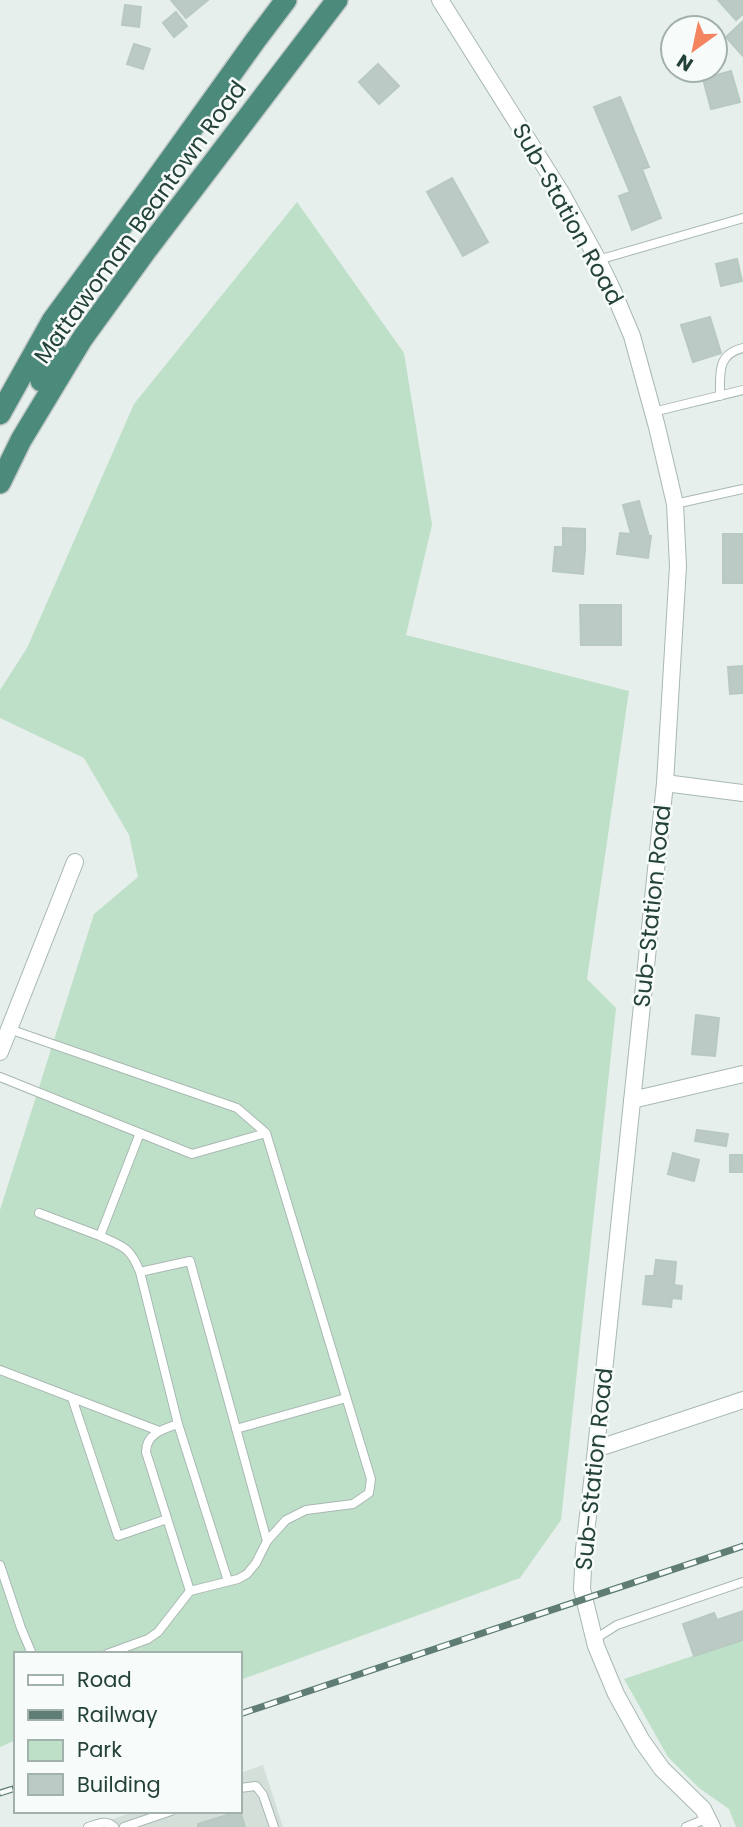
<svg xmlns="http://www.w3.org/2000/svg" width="743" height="1827" font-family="Poppins,sans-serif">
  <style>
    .built { fill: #d4dfda }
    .green { fill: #bfe0c8 }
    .building { fill: #bbcac4; stroke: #b8c9c2; stroke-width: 2 }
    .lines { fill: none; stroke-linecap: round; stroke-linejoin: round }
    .service-casing { stroke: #a8b8b2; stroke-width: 10 }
    .minor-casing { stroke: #a8b8b2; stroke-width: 18 }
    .trunk-casing { stroke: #c2cac8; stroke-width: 24 }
    .service { stroke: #fff; stroke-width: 8 }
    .minor { stroke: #fff; stroke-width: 16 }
    .trunk { stroke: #4c8a7c; stroke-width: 21 }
    .rail-casing { stroke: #5f7d75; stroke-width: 7 }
    .rail { stroke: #f7fbf9; stroke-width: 4.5; stroke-dasharray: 13; stroke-linecap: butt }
    .labels { text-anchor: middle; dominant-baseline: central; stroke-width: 5; stroke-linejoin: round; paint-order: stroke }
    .street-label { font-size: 23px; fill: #24423a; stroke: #f7fbf9 }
  </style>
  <rect width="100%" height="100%" fill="#e6efeb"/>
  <path class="built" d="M263 1765 283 1827H92L135 1811H240V1773Z"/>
  <path class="green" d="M297 202 404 353 432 525 406 635 629 691 587 979 616 1008 561 1520 520 1578 240 1680V1654H16V1740L0 1747V1210L94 914 138 877 129 835 84 758 0 718V690L27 648 134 404Z
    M743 1639V1827H736L729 1809 699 1788 668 1757 624 1679Z"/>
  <path class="building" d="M171 0H208L186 18Z
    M718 0H743V14L736 20Z
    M125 5 141 7 139 27 122 25Z
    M176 12 187 26 174 37 163 23Z
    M743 21V56L726 37Z
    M134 44 150 49 143 69 127 64Z
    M378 64 399 86 379 104 359 82Z
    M731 71 740 102 711 109 703 79Z
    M620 97 649 167 642 169 661 218 632 230 619 196 630 192 594 107Z
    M452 178 488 242 463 256 427 192Z
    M737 259 742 281 721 286 716 264Z
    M710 317 721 353 693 362 681 325Z
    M639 501 649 536H651L648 558 617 554 620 533 631 534 623 505Z
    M563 528 585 529V549L583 574 553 571 555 547H563Z
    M723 534H743V583H723Z
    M580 605H621V645H581Z
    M743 666V693L730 694 728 667Z
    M696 1015 719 1018 715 1056 692 1054Z
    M697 1130 728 1134 726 1146 695 1141Z
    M673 1153 699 1160 694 1181 668 1174Z
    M730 1155H743V1172H730Z
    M656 1260 676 1262 674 1285 682 1286 681 1299 672 1298 671 1307 643 1304 646 1276H654Z
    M743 1611V1640L694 1656 683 1624 714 1613 717 1620Z
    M240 1811 245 1827H198V1824Z"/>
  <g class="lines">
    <g class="service-casing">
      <path id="service" d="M598 260 743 218
        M720 396C720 373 717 354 743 348
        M653 412 743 390
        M675 504 743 489
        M9 1029 237 1108 266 1133 371 1479 369 1493 353 1504 306 1510 286 1520 267 1541
        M0 1077 192 1154 266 1133
        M140 1133 100 1236C124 1247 130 1247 140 1272L178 1424C163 1429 146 1434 146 1452L190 1591
        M39 1213 100 1236
        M0 1370 159 1431
        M72 1398 118 1536 167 1519
        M178 1424 228 1581
        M236 1429 346 1398
        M0 1565 21 1628 32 1654
        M595 1639 617 1625 743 1582
        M107 1654 148 1639 158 1632 190 1591 238 1579 247 1574 256 1563 267 1541 190 1261 140 1272
        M240 1788 256 1786 263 1795 274 1827
        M88 1827C97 1824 107 1819 114 1827
        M124 1827 171 1811
        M686 1827 708 1818"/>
    </g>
    <g class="minor-casing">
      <path id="minor" d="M440 0 562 194 598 260 613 291 632 336 657 427 675 504 678 566 665 783 596 1449 584 1549 582 1589 596 1646 616 1694 642 1741 662 1769 703 1809 712 1827
        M665 783 743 793
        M0 1052 75 862
        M632 1100 743 1074
        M596 1449 743 1400"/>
    </g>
    <g class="trunk-casing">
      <path id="trunk" d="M41 381C52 362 62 351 46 332
        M0 414 52 321 151 186 255 41 286 0
        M0 483 21 440 82 339 145 252 337 0"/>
    </g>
    <use href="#service" class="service"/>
    <use href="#minor" class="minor"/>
    <use href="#trunk" class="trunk"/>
    <g class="rail-casing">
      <path id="rail" d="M240 1714 743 1546
        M0 1793 16 1788"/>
    </g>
    <use href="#rail" class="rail"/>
  </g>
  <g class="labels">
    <g class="street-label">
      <text transform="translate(568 214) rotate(61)">Sub-Station Road</text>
      <text transform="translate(140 222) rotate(-54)">Mattawoman Beantown Road</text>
      <text transform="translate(652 906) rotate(-84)">Sub-Station Road</text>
      <text transform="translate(594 1469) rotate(-84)">Sub-Station Road</text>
    </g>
  </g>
  <rect x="14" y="1652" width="228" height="161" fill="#f7fbf9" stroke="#a3b1ad" stroke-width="2"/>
  <rect x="28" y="1675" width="35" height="10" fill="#ffffff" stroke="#a3b1ad" stroke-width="2"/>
  <text x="77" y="1687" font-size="21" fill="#24423a">Road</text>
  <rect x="28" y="1710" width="35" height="10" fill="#5f7d75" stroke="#a3b1ad" stroke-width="2"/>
  <text x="77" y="1722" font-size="21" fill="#24423a">Railway</text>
  <rect x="28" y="1740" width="35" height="21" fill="#bfe0c8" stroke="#a3b1ad" stroke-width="2"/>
  <text x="77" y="1757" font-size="21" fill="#24423a">Park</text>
  <rect x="28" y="1774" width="35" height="21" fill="#bbcac4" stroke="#a3b1ad" stroke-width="2"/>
  <text x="77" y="1792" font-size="21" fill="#24423a">Building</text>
  <g transform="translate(694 49) rotate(213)"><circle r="33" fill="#f7fbf9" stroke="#a3b1ad" stroke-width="2"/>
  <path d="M0-5L12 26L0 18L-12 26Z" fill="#f4845f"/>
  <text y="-10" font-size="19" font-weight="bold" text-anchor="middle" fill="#24423a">N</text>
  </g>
</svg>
